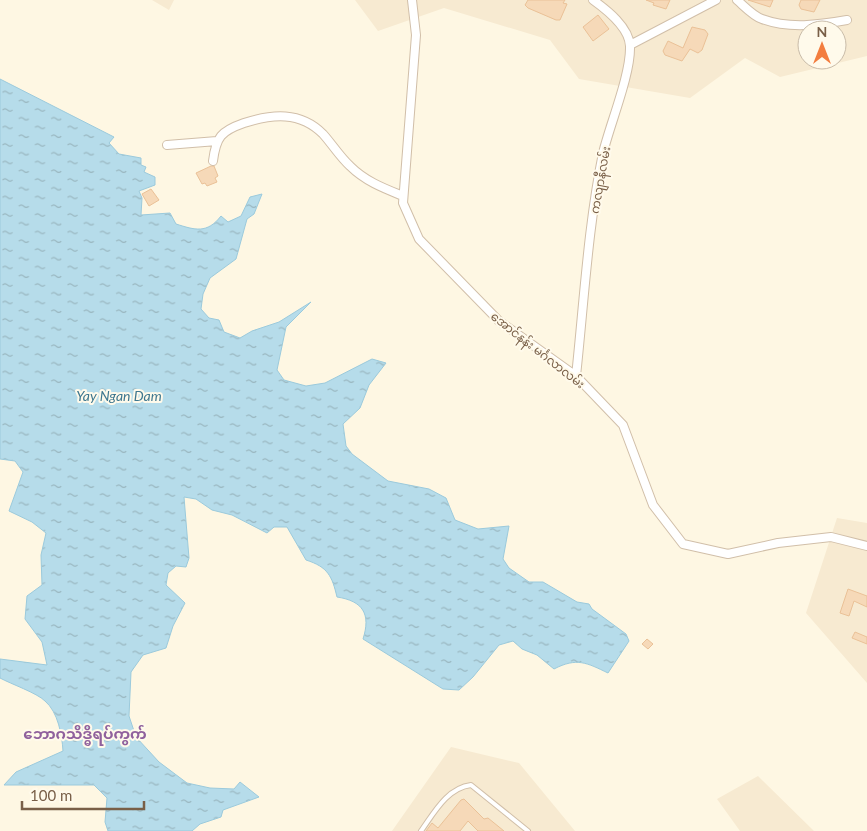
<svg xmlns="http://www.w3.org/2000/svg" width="867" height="831" font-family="Lato,'Noto Sans Myanmar',sans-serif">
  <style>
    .residential { fill: #f7ead1; fill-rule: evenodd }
    .water { fill: url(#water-ripples); stroke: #9bcadc }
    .building { fill: #f6d9b8; stroke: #eac197 }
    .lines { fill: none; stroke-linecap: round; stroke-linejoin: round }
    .service-casing { stroke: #d1bfa9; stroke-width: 6 }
    .minor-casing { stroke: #d1bfa9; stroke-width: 10 }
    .service { stroke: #fff; stroke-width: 4 }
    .minor { stroke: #fff; stroke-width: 8 }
    .labels { text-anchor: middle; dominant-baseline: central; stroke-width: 4; stroke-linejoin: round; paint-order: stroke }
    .street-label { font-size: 12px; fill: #795f47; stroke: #fffaeb }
    .water-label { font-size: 14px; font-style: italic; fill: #3e778f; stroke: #fffaeb }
    .quarter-label { font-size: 15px; font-weight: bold; fill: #90619d; stroke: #fffaeb }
  </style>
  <defs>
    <pattern id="water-ripples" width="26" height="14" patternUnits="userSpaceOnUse" patternTransform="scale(1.25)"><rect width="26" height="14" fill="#b6dcea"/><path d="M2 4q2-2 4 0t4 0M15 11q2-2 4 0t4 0" fill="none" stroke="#99b6bf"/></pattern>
  </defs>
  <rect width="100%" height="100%" fill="#fef7e3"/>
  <path class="residential" d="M152 0H174L169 10Z
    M355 0H867V56L780 77 745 58 690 98 579 79 550 40 444 8 378 31ZM807 30H837V60H807Z
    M837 518 867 523V683L806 613Z
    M451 747 519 763 575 831H392Z
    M758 776 814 831H740L717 799Z"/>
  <path class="water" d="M0 79 114 137 109 143 119 154 141 158V165L146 167 144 172 155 177V185L139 191 142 198 141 215 170 213 176 224C195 230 207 234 221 216L228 222 241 216 250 197 262 194 254 214 247 219 236 259 210 278 203 294 201 309 209 318 219 320 224 332 240 338 252 331 279 322 311 302 286 327 277 370 284 380 306 386 325 383 372 359 386 363 369 385 360 408 343 424 346 446 352 454 388 481 429 489 446 498 455 520 478 529 509 526 503 559 509 568 529 582H543L577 602 589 604 592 609 626 634 629 641 608 673C587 663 577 657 554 669L537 655 522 649 513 641 499 645 473 677 459 690 443 689 363 639C371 614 363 601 337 597 332 576 328 567 306 560L287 527H274L267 533 232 515 212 510 196 499 184 497 189 558 186 567 176 566 168 573 166 585 185 603 173 626 166 648 143 655 131 672 129 716 136 737 159 762 187 783 210 788 234 789 240 782 259 797 223 810 221 817 200 824 192 831H108L105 822 107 798 94 785H4L16 772 63 751C62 735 58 712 45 701 37 693 11 684 0 678V659L47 665 42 642 25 619 27 596 42 585 41 555 46 533 32 522 9 511 23 472 15 461 0 459Z"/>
  <path class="building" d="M528 0H565L563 3 567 4 560 20H556L528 8 525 5Z
    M646 0H670L666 9 653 5 654 3Z
    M748 0H773L770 7Z
    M801 0H820L814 12 801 9 799 5Z
    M598 15 609 29 593 41 583 27Z
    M692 27 705 30 708 34 702 50 698 53 690 49 682 61 665 55 663 51 668 41 683 48Z
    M211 166H214L218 176 215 178 217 182 207 186 205 183 202 184 196 173Z
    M151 189 159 200 149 206 142 194Z
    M848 589 867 596V607L854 601 849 616 840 613Z
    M855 632 867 637V644L852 638Z
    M647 639 653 644 648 649 642 644Z
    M464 799 484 819 488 818 504 831H478L468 821 460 831H426L432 823 438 828 461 800Z"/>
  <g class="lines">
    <g class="service-casing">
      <path id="service" d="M421 831C434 813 447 788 471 785L528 831"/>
    </g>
    <g class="minor-casing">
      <path id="minor" d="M412 0 416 35 403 203 419 239 499 321 576 376 623 425 653 505 683 544 728 554 778 543 831 537 867 546
        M737 0C744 6 753 16 762 19 789 29 819 25 847 20
        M630 45 716 0
        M167 145 217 141
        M213 161C216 137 221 131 244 123 272 114 300 111 323 134 332 144 340 157 350 166 365 181 383 188 403 196
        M576 376C584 302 588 226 603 153 610 124 631 74 630 46 629 27 607 10 593 0"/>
    </g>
    <use href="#service" class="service"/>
    <use href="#minor" class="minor"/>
  </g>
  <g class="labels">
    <g class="street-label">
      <text transform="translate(600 180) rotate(-80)">ကလျာနီလမ်း</text>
      <text transform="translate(538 350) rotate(38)">အောင်နန်း မင်္ဂလာလမ်း</text>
    </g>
    <g class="water-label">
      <text x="119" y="395">Yay Ngan Dam</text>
    </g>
    <g class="quarter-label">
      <text x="85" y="733">ဘောဂသိဒ္ဓိရပ်ကွက်</text>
    </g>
  </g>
  <g transform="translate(822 45)"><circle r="24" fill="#fffaeb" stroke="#c9bca9"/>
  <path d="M0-4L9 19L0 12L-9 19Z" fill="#f37d3e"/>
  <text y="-8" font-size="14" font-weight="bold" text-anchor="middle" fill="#795f47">N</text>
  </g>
  <path d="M22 801v8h122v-8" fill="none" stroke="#795f47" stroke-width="2.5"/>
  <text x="30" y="801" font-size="15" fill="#795f47" stroke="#fffaeb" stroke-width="4" paint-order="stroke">100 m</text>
</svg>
